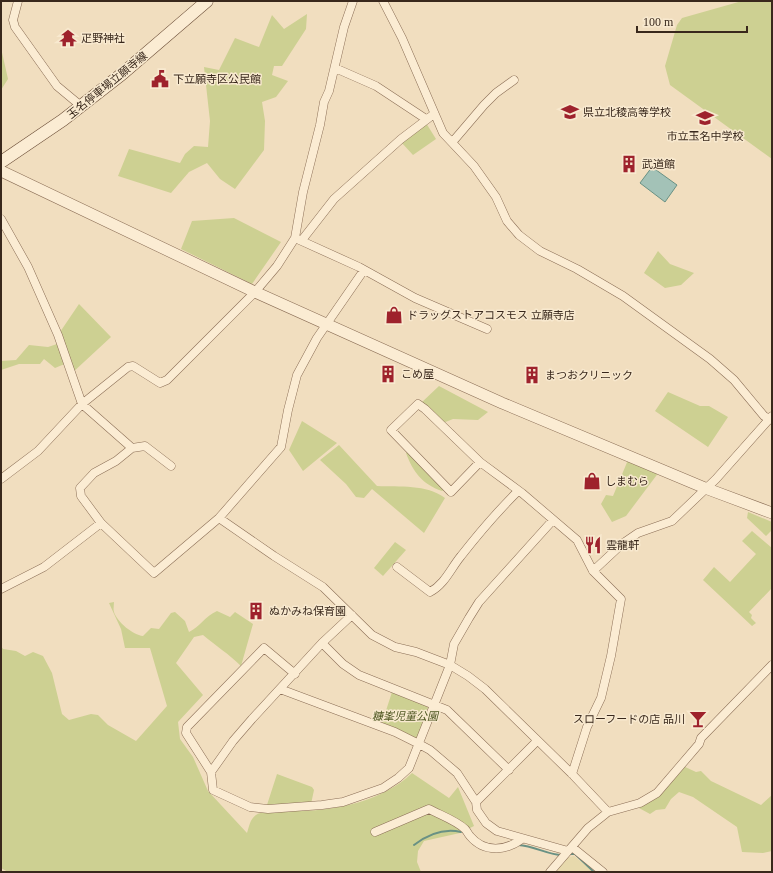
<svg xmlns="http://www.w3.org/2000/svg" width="773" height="873" font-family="'Times New Roman','Noto Sans JP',serif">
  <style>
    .farmland { fill: #e7d9ac }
    .green { fill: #cdd092 }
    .water { fill: #a3c2b7; stroke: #699184 }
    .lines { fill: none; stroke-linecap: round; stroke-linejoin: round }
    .stream { stroke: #699184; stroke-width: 2 }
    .minor-casing { stroke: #8b6e56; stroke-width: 9 }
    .tertiary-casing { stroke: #8b6e56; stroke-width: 12 }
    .secondary-casing { stroke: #6d4f39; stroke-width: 13 }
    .minor { stroke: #fbecd3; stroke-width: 8 }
    .tertiary { stroke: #fbecd3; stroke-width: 11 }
    .secondary { stroke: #fbecd3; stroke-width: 12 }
    .labels { text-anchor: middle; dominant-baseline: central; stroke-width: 3; stroke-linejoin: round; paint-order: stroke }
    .poi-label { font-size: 11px; fill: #39281c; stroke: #f8e9cf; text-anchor: start }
    .street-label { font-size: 11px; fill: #39281c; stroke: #f8e9cf }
    .park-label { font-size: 11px; font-style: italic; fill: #4e5721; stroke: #f8e9cf }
  </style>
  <rect width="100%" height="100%" fill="#f1debf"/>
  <path class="farmland" d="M574 856 594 872H556L566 858Z"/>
  <path class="green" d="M742 1H772V159L670 85 665 66 677 25 682 18Z
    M307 14 306 29 282 66H274L272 75 288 81 276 97 262 102 265 121 264 150 235 189 220 179 207 163 189 172 171 193 118 176 129 149 180 163 185 154 194 146 208 147 210 121 204 67 219 70 235 38 259 47 272 15 284 29Z
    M1 48 8 79 1 90Z
    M426 123 436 139 413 155 401 142Z
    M234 218 281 242 252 284 181 249 192 221Z
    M658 251 670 264 694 273 681 285 665 288 644 273Z
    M79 304 111 337 71 374 67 363 55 368 44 359 40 364H19L1 370V361L16 360 29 345 48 347 60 343 58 335Z
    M439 386 488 412 478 420 453 419 443 423 421 403Z
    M668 392 700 406H709L728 417 708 447 655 411Z
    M302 421 337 443 303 471 289 450Z
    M339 445 377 486C400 487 426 484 445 498L424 533 372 489 364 498 356 497 346 484 320 460Z
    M408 452 445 489 442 491C422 484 413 472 406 453Z
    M628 460 659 472 626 516 612 522 601 504 606 495 613 496Z
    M748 512 772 522V530L766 536 747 518Z
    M752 531 772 548V588L749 612 752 615 751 618 756 623 752 626 703 580 714 567 730 582 756 554 742 541Z
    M395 542 406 550 383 576 374 568Z
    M114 602C114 605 113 609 114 612 117 622 133 635 143 636L151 628 159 629 171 613 175 612 185 621 189 632C200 627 205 616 217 611L230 617 235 612 253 624 241 666C229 654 216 646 203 635L194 637 176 663 203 695 178 722 180 739 193 757 208 791 247 833C249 827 250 819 256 815 264 809 288 811 298 811 337 811 384 800 412 773L449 798 458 787 474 826 460 833 424 841 418 851 417 862 421 872H8L1 868V646L3 649 16 651 25 656 33 652 43 656 52 673 62 714 69 720 91 714 98 715 108 725 136 741 167 706 150 648H125L121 629 109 603Z
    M392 692 428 707 419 740 381 726Z
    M683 766 696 772 701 771 711 781 761 805 772 795V851L763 853 742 852 737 827 693 797 679 792 671 799 665 809 656 810 650 814 639 808 657 797Z
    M277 774 312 787 314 790 311 804 266 808Z"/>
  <path class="water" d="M652 167 677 185 665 202 640 183Z"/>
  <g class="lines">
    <path class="stream" d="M414 845C427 835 444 828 461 832
      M518 845C535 846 548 855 562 855
      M568 854H575L594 872"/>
    <g class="minor-casing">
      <path id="minor" d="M18 1 13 20 15 27 57 86 81 106
        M383 1 402 38 443 133 474 166 496 197 507 221 519 235 540 251 577 269 623 296 710 359 734 380 764 416 772 420
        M335 68 376 86 426 119
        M451 141 455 139 484 105 496 93 514 80
        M1 219 28 267 58 335 82 404 132 448 145 446 171 466
        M295 238 359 267 415 298 487 329
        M302 240 334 199 401 139 434 114
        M480 462 451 492 391 430 418 404 425 409 480 462 522 493 577 540 593 571 621 599 611 656 601 698 587 727 572 774
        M1 479 38 451 82 404 128 367 133 366 160 383 167 380 255 292 277 266 295 238 303 192 320 125 324 102 329 91 344 27 353 1
        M219 518 274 556 323 587 372 635 395 647 416 652 450 665 468 676 485 689 572 774 608 812
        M101 523 81 496 80 488 94 473 116 461 132 448
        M397 567 430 592C445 584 451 568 461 556 479 533 498 511 518 491
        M593 571 622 544 638 533 672 521 716 479 772 416
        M1 589 44 567 101 523 154 573 219 518 281 447 288 410 297 375 317 338 364 270
        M322 643 343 664 359 675 447 710 509 770
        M295 674 264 648 187 727 186 733 211 772 213 790 250 807 268 809 322 805 343 802 383 788 398 778 409 768 450 665 454 644 469 618 479 602 553 520
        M280 689 395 732 419 744 430 750 457 773 476 802 477 810 486 823 497 831 568 851
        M211 772 233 741 252 719 322 643 352 615
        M476 802 537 741
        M375 832 429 809C440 815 455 820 465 829 467 831 468 834 470 836 484 853 506 851 522 839
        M572 847 603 872
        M550 872 588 828 608 812 640 803 657 793 699 744 701 738 772 665"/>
    </g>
    <g class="tertiary-casing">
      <path id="tertiary" d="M1 171 255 292 502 403 705 488 772 513"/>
    </g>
    <g class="secondary-casing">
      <path id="secondary" d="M1 162 63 120 122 74 207 1"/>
    </g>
    <use href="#minor" class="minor"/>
    <use href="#tertiary" class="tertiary"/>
    <use href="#secondary" class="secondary"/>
  </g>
  <defs>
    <g id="temple-bare" transform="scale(1.38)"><path d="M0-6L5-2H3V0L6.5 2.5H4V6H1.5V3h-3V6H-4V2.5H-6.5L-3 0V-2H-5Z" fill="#9e222c" stroke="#f8e9cf" stroke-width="2.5" paint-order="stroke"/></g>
    <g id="civic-bare" transform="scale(1.38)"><path d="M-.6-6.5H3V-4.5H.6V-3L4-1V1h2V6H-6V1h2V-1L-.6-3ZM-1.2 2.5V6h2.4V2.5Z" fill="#9e222c" stroke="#f8e9cf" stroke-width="2.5" paint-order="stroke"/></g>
    <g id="school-bare" transform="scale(1.38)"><path d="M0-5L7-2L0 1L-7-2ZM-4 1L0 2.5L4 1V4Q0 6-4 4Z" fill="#9e222c" stroke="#f8e9cf" stroke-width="2.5" paint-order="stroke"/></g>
    <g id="building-bare" transform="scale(1.38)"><path d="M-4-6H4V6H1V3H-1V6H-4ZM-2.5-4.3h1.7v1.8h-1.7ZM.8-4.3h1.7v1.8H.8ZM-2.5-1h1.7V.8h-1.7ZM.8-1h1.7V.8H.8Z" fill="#9e222c" stroke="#f8e9cf" stroke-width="2.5" paint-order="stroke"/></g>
    <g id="shop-bare" transform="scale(1.38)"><path d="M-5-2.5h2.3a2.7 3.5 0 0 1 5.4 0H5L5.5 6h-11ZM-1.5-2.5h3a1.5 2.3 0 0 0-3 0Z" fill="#9e222c" stroke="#f8e9cf" stroke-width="2.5" paint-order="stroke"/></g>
    <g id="restaurant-bare" transform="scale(1.38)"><path d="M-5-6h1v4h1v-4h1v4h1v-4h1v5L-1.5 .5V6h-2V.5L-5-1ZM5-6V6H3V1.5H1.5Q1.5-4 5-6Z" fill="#9e222c" stroke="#f8e9cf" stroke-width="2.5" paint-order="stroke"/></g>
    <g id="bar-bare" transform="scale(1.38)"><path d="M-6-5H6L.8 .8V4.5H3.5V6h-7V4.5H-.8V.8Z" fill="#9e222c" stroke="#f8e9cf" stroke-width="2.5" paint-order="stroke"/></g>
  </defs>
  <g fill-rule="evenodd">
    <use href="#temple-bare" x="68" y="38"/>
    <use href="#civic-bare" x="160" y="79"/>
    <use href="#school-bare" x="570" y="112"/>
    <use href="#school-bare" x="705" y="118"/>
    <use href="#building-bare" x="629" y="164"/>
    <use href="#shop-bare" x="394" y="315"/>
    <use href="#building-bare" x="388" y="374"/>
    <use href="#building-bare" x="532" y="375"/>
    <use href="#shop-bare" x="592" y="481"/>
    <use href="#restaurant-bare" x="593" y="545"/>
    <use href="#building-bare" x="256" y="611"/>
    <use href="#bar-bare" x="698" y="719"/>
  </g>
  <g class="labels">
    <g class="poi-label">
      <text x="81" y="38">疋野神社</text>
      <text x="173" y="79">下立願寺区公民館</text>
      <text x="583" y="112">県立北稜高等学校</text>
      <text x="705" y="136" text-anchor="middle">市立玉名中学校</text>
      <text x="642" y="164">武道館</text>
      <text x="407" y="315">ドラッグストアコスモス 立願寺店</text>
      <text x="401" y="374">こめ屋</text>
      <text x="545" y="375">まつおクリニック</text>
      <text x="605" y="481">しまむら</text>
      <text x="606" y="545">雲龍軒</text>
      <text x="269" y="611">ぬかみね保育園</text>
      <text x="685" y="719" text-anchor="end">スローフードの店 品川</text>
    </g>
    <g class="street-label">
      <text transform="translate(107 85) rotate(-39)">玉名停車場立願寺線</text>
    </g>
    <g class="park-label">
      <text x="405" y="716">糠峯児童公園</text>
    </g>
  </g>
  <rect width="773" height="873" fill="none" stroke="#39281c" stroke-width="4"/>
  <path d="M637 26v6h110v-6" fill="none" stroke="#39281c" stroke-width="2"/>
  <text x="643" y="26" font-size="12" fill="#39281c" stroke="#f8e9cf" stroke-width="3" paint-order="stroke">100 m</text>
</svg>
